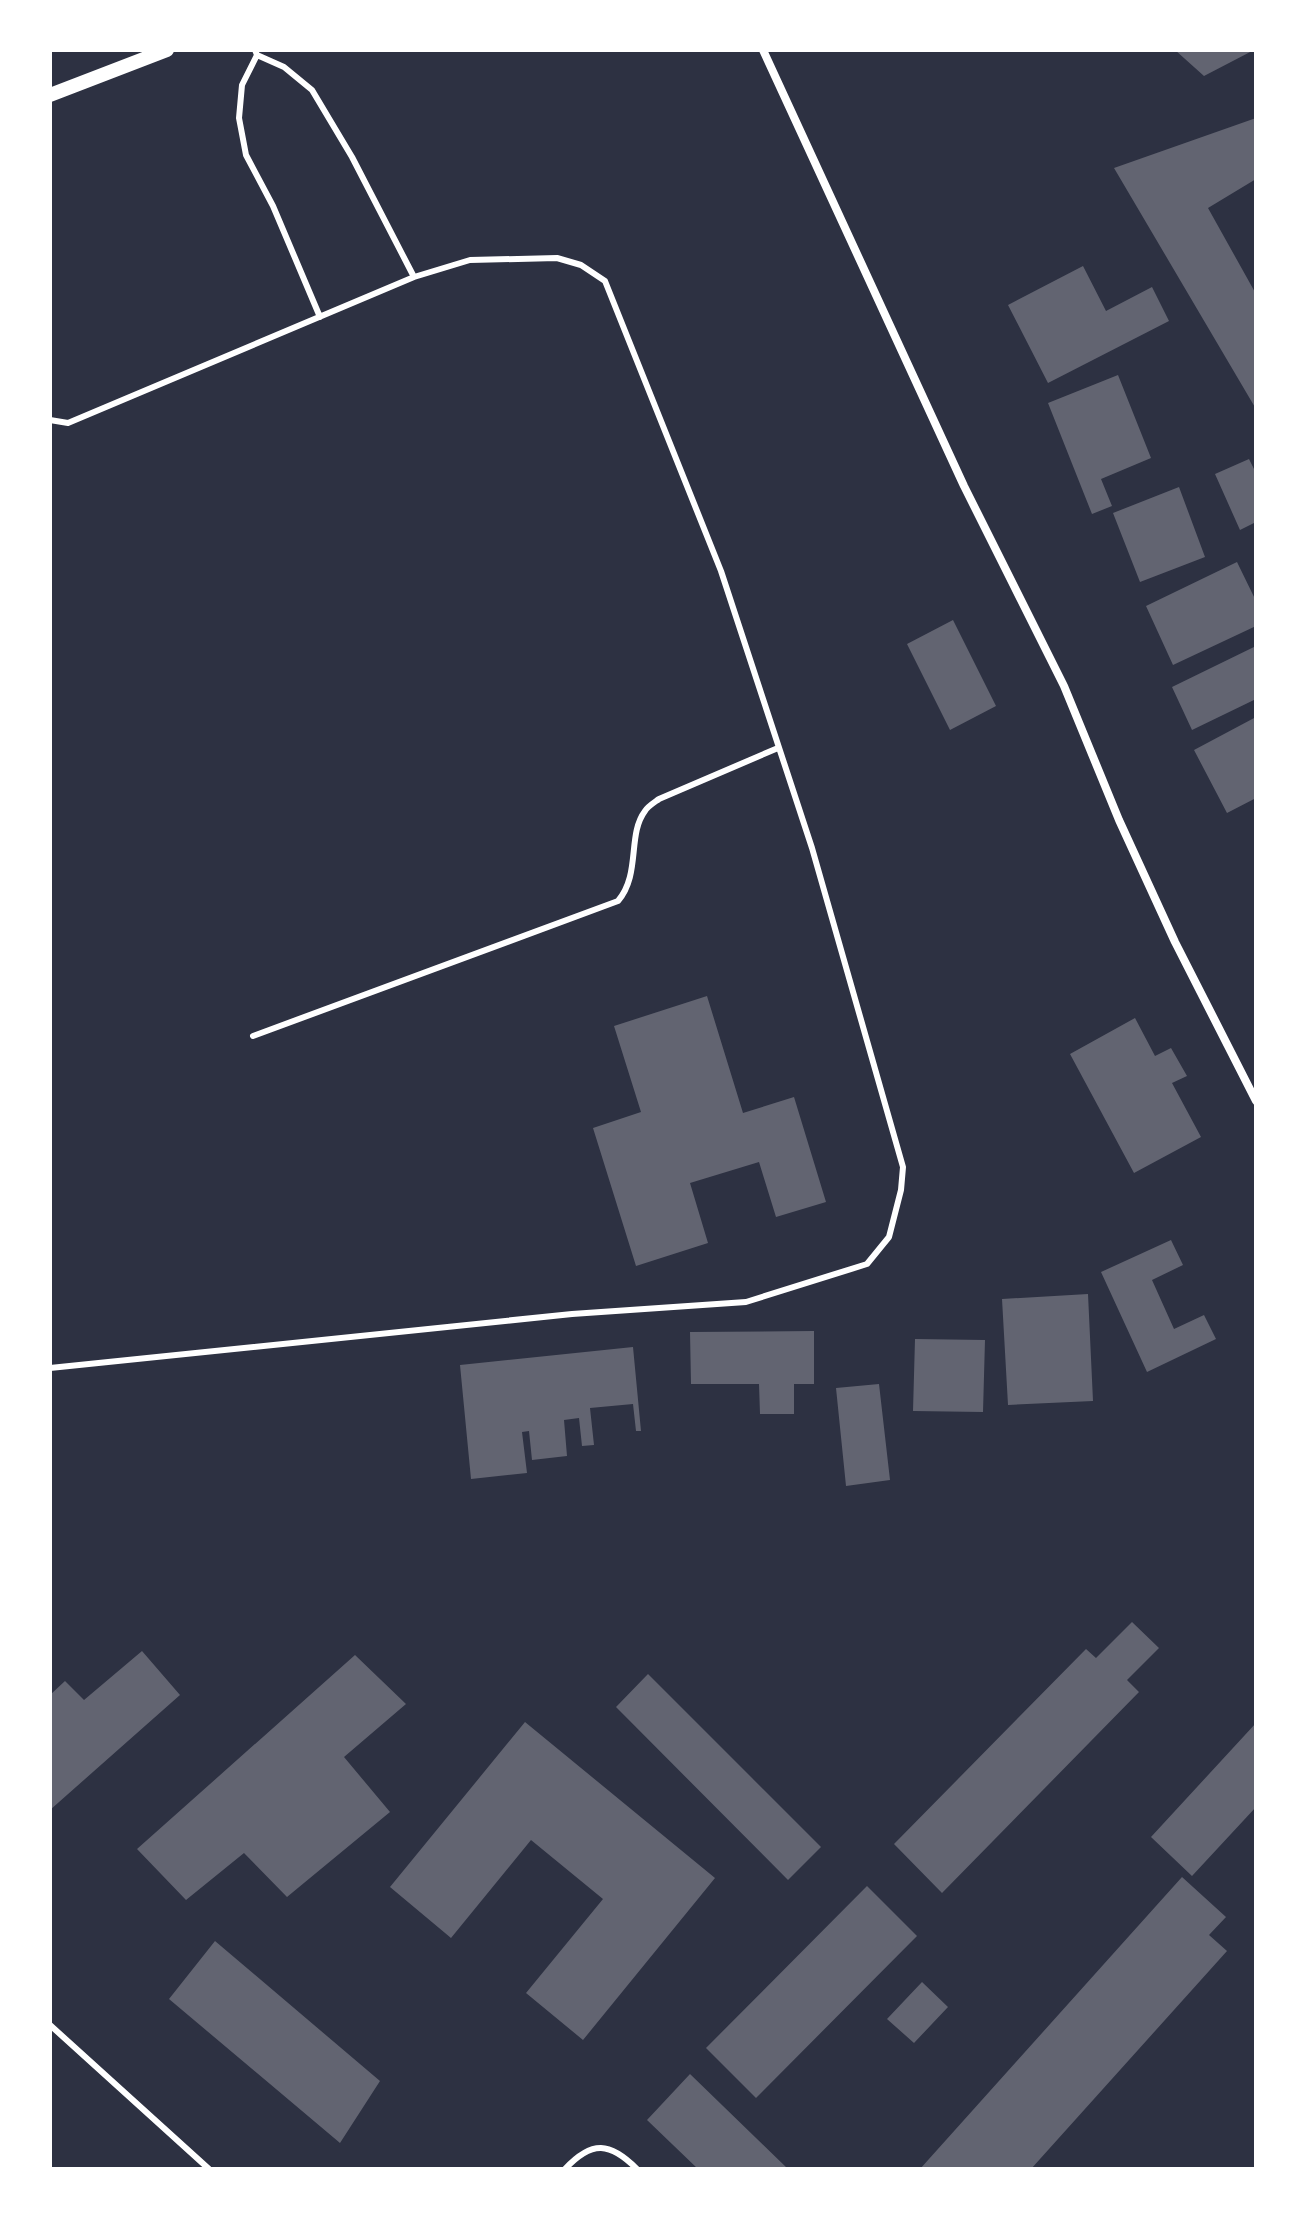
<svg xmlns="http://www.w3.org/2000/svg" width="1306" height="2219" font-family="'Roboto Serif',serif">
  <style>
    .building { fill: #626471 }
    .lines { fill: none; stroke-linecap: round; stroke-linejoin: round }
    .service { stroke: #fff; stroke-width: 6 }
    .minor { stroke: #fff; stroke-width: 8 }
    .tertiary { stroke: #fff; stroke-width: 14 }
  </style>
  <rect width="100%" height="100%" fill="#2d3142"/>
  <path class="building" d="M1175 50H1254L1204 76Z
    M1256 118V179L1208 208 1256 294V409L1114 168Z
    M1083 266 1106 311 1152 287 1169 321 1048 383 1008 305Z
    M1118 375 1151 458 1101 479 1112 506 1092 514 1048 403Z
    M1249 459 1256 473V522L1240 530 1215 474Z
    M1179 487 1205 557 1140 582 1113 513Z
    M1237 562 1256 601V626L1173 665 1146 606Z
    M953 620 996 706 950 730 907 644Z
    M1256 646V699L1192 730 1172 687Z
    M1256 717V798L1227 813 1194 750Z
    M707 996 743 1113 794 1097 826 1202 776 1217 759 1162 690 1183 708 1243 636 1266 593 1128 641 1112 614 1026Z
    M1135 1018 1155 1056 1171 1048 1187 1076 1172 1083 1201 1137 1134 1173 1070 1054Z
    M1171 1240 1183 1265 1152 1280 1174 1329 1204 1315 1216 1339 1147 1372 1101 1272Z
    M1088 1294 1093 1401 1008 1405 1002 1299Z
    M814 1331V1384H794V1414H760L759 1384H691L690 1332Z
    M915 1339 985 1340 983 1412 913 1411Z
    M633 1347 641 1431H636L633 1404 590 1408 594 1445 582 1446 579 1418 564 1420 567 1456 532 1460 529 1431 522 1432 527 1473 471 1479 460 1365Z
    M879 1384 890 1480 846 1486 836 1388Z
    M1132 1622 1159 1648 1127 1680 1139 1692 942 1893 894 1844 1086 1649 1096 1658Z
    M142 1651 180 1695 50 1810V1695L65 1681 84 1700Z
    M355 1655 406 1704 344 1757 390 1812 287 1897 244 1853 186 1900 137 1849Z
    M648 1674 821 1847 788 1880 616 1707Z
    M525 1722 715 1878 583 2040 526 1993 603 1899 531 1840 451 1938 390 1887Z
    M1256 1723V1807L1192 1876 1151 1837Z
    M1182 1877 1226 1917 1209 1935 1227 1951 1031 2169H920Z
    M867 1886 917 1936 756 2098 706 2048Z
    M215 1941 380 2081 340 2143 169 1999Z
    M922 1982 948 2007 914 2043 887 2019Z
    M690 2074 788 2169H698L647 2120Z"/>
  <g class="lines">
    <path class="service" d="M255 50 257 55 242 85 239 118 246 155 273 206 320 317
      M257 55 284 67 312 90 352 157 414 277
      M50 420 68 423 414 277 470 260 557 258 581 265 605 281 721 571 812 848 903 1167 901 1190 889 1237 867 1264 746 1302 572 1314 50 1368
      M253 1036 618 901C641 874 627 835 645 811 648 806 655 802 659 799L778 748
      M50 2025 209 2169
      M565 2169C592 2140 610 2142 637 2169"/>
    <path class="minor" d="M763 50 964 486 1064 686 1119 820 1175 942 1256 1101"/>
    <path class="tertiary" d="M50 95 167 50"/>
  </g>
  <rect width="1306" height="2219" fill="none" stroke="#ffffff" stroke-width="104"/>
</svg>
